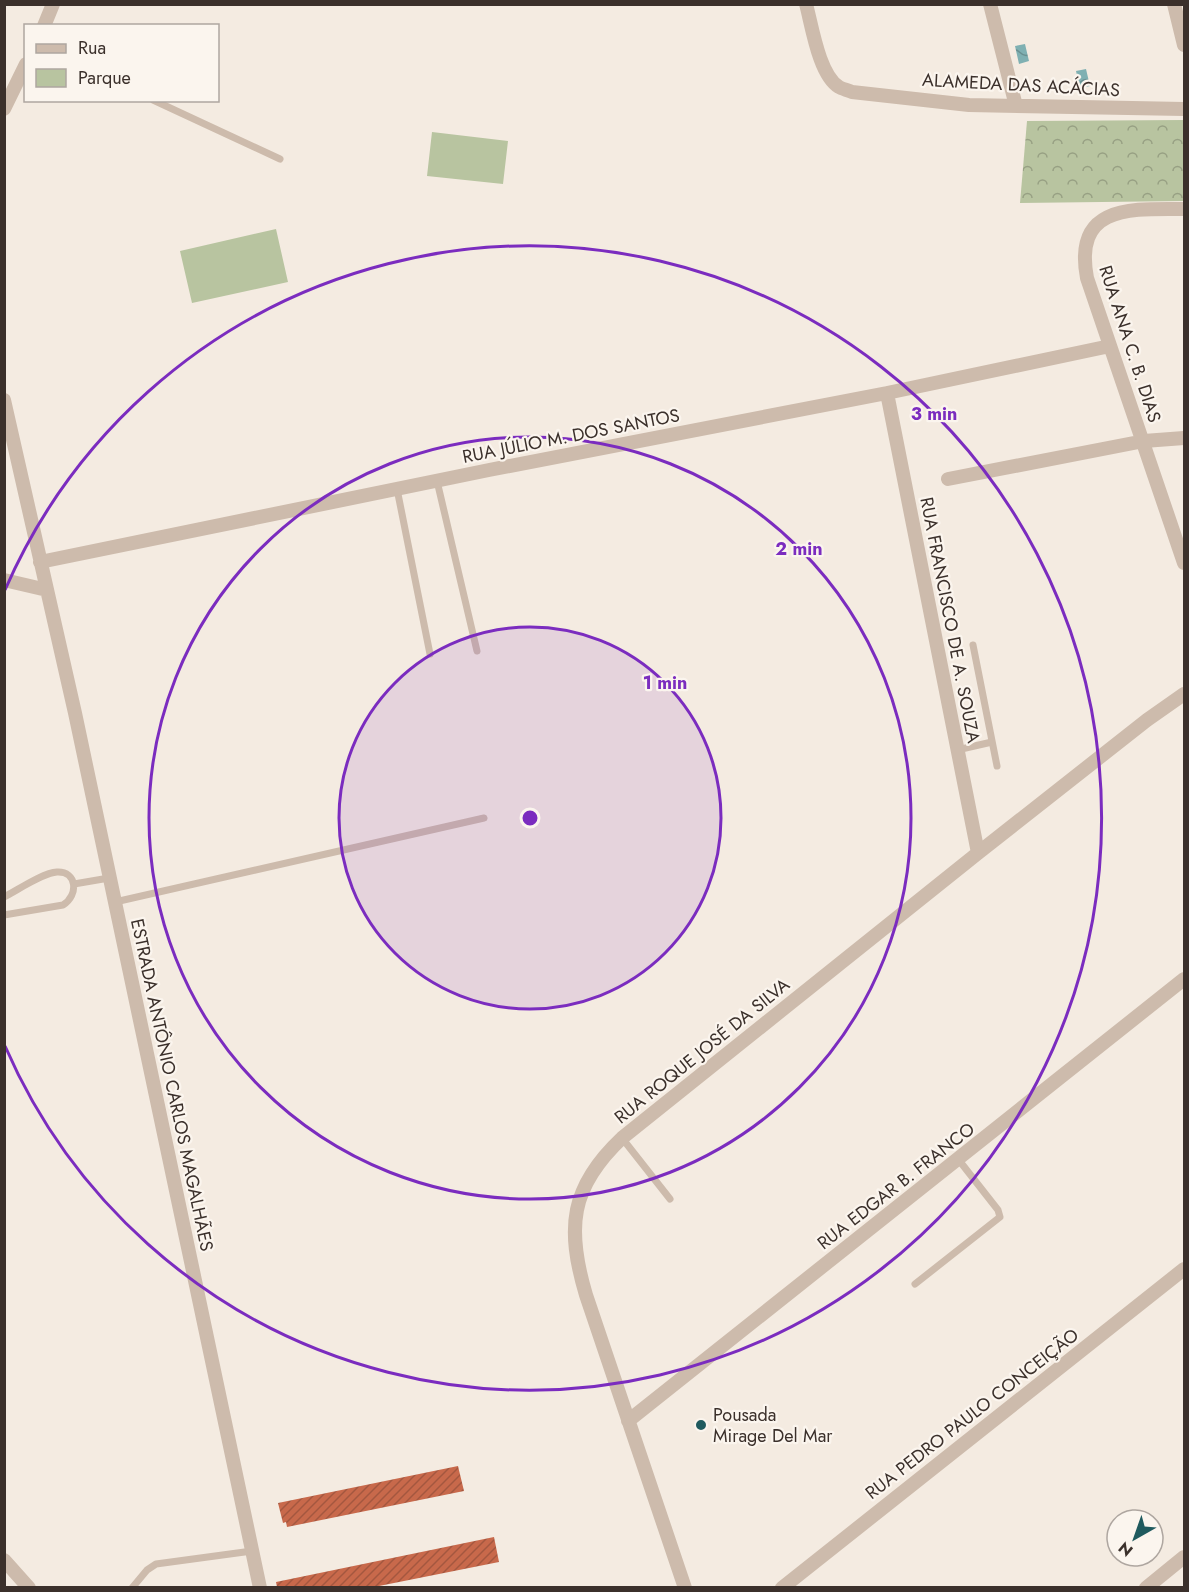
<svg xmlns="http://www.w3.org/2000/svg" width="1189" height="1592" font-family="Jost,sans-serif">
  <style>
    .green { fill: #b8c4a0 }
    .forest { fill: url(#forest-crowns) }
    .water { fill: url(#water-waves) }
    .building { fill: url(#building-hatch) }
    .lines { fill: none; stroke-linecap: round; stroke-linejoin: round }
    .lane { stroke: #cdbbac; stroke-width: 7 }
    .street { stroke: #cdbbac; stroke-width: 14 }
    .ring { fill: none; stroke: #7b2cbf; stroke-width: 3 }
    .poi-dot { fill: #1f5a5e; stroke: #fbf5ee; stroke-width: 2 }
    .labels { text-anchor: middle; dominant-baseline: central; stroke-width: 4.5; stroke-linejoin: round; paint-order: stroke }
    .street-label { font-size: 18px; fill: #3b302b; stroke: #fbf5ee }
    .poi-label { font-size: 18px; fill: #3b302b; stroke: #fbf5ee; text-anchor: start }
    .centre { fill: #7b2cbf; stroke: #fbf5ee; stroke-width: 3 }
    .ring-label { font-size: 18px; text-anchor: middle; font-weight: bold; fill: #7b2cbf; stroke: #fbf5ee; stroke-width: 4.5; stroke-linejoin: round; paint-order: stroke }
  </style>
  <defs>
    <pattern id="forest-crowns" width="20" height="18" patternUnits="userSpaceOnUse" patternTransform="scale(1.5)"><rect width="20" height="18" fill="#b8c4a0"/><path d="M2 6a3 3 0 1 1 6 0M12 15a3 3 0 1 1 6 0" fill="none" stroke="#97a083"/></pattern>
    <pattern id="water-waves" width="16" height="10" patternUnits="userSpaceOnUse" patternTransform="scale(1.5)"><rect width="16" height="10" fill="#7fb0b2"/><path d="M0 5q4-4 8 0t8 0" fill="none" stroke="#699091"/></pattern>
    <pattern id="building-hatch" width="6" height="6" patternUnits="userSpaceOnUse" patternTransform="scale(1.5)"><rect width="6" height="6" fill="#c8694b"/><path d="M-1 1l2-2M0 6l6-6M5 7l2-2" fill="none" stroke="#a4573f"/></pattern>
  </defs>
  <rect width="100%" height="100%" fill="#f4ebe1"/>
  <path class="green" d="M432 132 508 141 503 184 427 176Z
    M276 229 288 282 192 303 180 251Z"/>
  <path class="forest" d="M1184 120V201L1020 203 1027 121Z"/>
  <path class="water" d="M1025 44 1029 61 1019 64 1015 46Z
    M1086 69 1090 86 1080 88 1076 71Z"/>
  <path class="building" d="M458 1466 464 1491 287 1527 286 1522 283 1523 278 1503Z
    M494 1537 499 1562 374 1587H277L276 1582Z"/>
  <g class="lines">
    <path class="lane" d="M153 100 280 159
      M437 481 477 651
      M397 489 430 654
      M973 645 997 766
      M957 750 992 742
      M74 884 109 878
      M4 897C18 890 42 873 57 872 77 871 79 895 63 905L4 915
      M115 902 484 818
      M622 1138 670 1199
      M915 1284 1000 1217 998 1210 958 1159
      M132 1588 147 1570 156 1564 252 1551"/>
    <path class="street" d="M806 4C812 26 819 75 839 87 842 89 848 90 852 92L969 105 1184 109
      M990 4 1016 106
      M1174 4 1184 45
      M44 26 53 4
      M4 109 26 64
      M1184 209C1132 209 1073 204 1087 278L1184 563
      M887 393 978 853
      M4 400 75 713 260 1588
      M948 479 1144 441 1184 438
      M40 562 489 470 887 393 1110 346
      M4 580 47 590
      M628 1421 1184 979
      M4 1560 29 1588
      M685 1588 586 1295C566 1228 570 1187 622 1138L978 853 1147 720 1184 694
      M782 1588 1184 1269
      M1146 1588 1184 1557"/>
  </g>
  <circle cx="530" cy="818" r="191" fill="#7b2cbf" fill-opacity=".12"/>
  <g class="ring">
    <circle cx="530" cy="818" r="191"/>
    <circle cx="530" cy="818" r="381"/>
    <path d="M5 590A572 572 0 1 1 5 1046"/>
  </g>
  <circle class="poi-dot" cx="701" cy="1425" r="6"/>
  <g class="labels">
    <g class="street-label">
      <text transform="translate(1021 85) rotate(3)">ALAMEDA DAS ACÁCIAS</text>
      <text transform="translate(1130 344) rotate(72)">RUA ANA C. B. DIAS</text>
      <text transform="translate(571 436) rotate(-11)">RUA JÚLIO M. DOS SANTOS</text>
      <text transform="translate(950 620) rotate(79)">RUA FRANCISCO DE A. SOUZA</text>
      <text transform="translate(702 1051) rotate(-39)">RUA ROQUE JOSÉ DA SILVA</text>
      <text transform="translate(172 1085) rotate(78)">ESTRADA ANTÔNIO CARLOS MAGALHÃES</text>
      <text transform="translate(896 1186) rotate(-38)">RUA EDGAR B. FRANCO</text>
      <text transform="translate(972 1414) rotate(-38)">RUA PEDRO PAULO CONCEIÇÃO</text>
    </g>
    <g class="poi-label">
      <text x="713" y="1415">Pousada<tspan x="713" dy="21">Mirage Del Mar</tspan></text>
    </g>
  </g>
  <circle cx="530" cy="818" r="9" class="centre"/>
  <g class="ring-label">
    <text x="934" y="420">3 min</text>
    <text x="799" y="555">2 min</text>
    <text x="665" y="689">1 min</text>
  </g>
  <rect width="1189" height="1592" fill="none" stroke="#3b302b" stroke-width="12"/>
  <rect x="24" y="24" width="195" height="78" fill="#fbf5ee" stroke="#aea6a0" stroke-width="1.5"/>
  <rect x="36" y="44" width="30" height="9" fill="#cdbbac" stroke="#aea6a0" stroke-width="1.5"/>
  <text x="78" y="54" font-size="18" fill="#3b302b">Rua</text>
  <rect x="36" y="69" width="30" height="18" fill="#b8c4a0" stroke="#aea6a0" stroke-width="1.5"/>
  <text x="78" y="84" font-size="18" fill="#3b302b">Parque</text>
  <g transform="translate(1135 1538) rotate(220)"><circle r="28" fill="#fbf5ee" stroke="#aea6a0" stroke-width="1.5"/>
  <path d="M0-4.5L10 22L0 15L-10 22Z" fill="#1f5a5e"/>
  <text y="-9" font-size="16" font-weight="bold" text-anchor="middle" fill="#3b302b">N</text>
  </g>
</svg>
